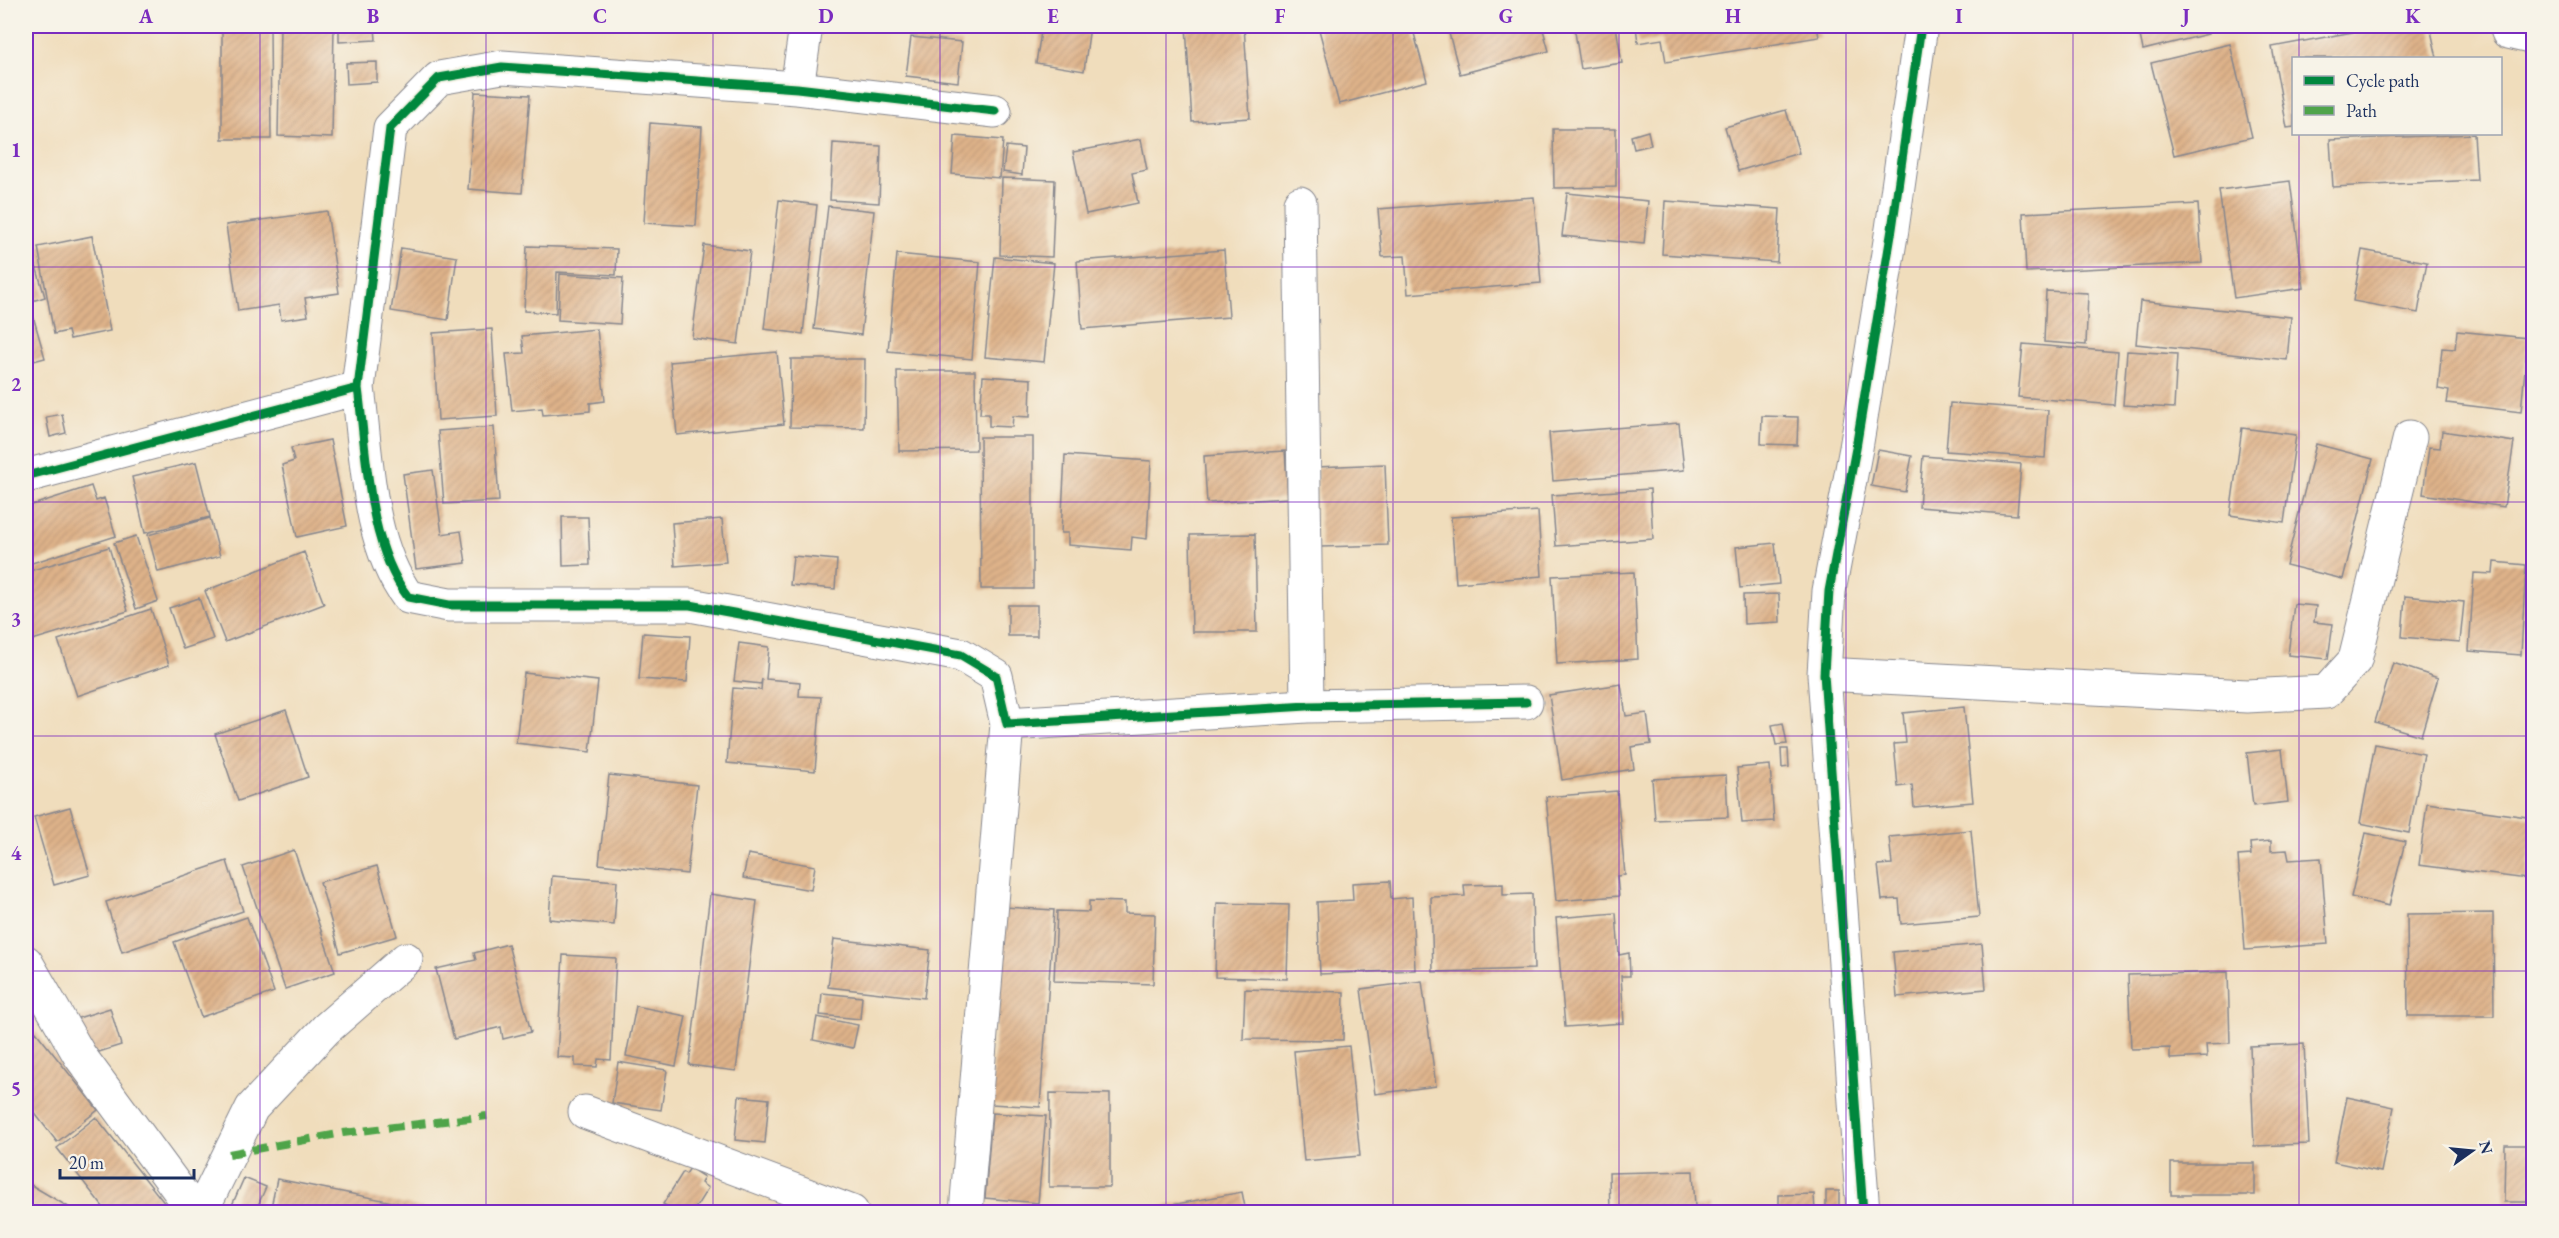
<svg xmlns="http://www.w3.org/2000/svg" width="2559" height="1238" font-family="'EB Garamond',serif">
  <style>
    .building { fill: url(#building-hatch) }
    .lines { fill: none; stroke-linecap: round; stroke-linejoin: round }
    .minor-casing { stroke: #86868d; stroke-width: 35 }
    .minor { stroke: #fff; stroke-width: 33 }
    .quiet { stroke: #4fa44a; stroke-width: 8; stroke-dasharray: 15 8; stroke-linecap: butt }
    .cycleway-casing { stroke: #f7f3e8; stroke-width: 13 }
    .cycleway { stroke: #00873e; stroke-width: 9 }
    .grid { fill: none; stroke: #7b2cbf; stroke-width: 1.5; stroke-opacity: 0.55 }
    .neatline { fill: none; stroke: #7b2cbf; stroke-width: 2 }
    .grid-label { font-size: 20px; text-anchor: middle; font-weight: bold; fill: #7b2cbf }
  </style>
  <defs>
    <pattern id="building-hatch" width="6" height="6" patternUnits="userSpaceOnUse" patternTransform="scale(1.5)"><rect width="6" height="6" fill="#deb289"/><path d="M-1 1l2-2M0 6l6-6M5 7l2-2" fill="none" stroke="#be9979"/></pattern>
  </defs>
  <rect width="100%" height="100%" fill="#f7f3e8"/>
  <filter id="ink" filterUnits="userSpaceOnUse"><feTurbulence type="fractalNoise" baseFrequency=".0167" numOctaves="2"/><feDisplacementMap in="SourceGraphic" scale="12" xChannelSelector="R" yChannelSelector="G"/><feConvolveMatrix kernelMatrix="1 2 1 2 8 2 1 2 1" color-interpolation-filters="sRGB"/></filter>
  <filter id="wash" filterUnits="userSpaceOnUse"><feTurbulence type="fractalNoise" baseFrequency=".008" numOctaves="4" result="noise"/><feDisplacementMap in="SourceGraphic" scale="24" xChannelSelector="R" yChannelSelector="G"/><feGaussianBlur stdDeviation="1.35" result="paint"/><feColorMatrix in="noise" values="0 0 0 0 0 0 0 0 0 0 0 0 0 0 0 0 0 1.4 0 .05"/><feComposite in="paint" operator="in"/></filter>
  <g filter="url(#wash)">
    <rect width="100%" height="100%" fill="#f0ddbc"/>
    <g id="blocks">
      <path class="building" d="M222 26H270L271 139H222Z
        M280 26H334L332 138 278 136Z
        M339 26H375L376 40 339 42Z
        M862 26H912L911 32Z
        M1042 26H1090L1084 71 1036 63Z
        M1186 26H1244L1250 118 1192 122Z
        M1318 26H1412L1427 81 1339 104Z
        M1447 26H1542L1549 51 1460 74Z
        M1574 26H1616L1622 63 1581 69Z
        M1636 26H1817L1819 37 1666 62 1662 39 1638 43Z
        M2138 26H2206L2208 34 2143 50Z
        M2385 26H2430L2437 58H2294V127L2287 128 2272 47Z
        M911 37 962 42 958 82 906 76Z
        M2230 44 2252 137 2174 155 2151 63Z
        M377 62V82L347 84 346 63Z
        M475 92 530 95 522 193 468 189Z
        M1786 110 1799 153 1738 171 1725 127Z
        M650 123 702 127 696 226 644 223Z
        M1553 129H1616V187L1554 188Z
        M1648 131 1651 145 1634 149 1631 136Z
        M2474 134 2477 180 2333 187 2330 140Z
        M955 136 1003 140 1000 178 952 174Z
        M1141 139 1147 170 1132 173 1138 203 1086 214 1073 152Z
        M833 143 881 146 879 203 830 200Z
        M1006 146 1024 148 1022 175 1003 172Z
        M1002 178 1055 180 1052 257 1000 255Z
        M2290 181 2304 288 2234 298 2219 190Z
        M1567 193 1648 201 1644 244 1562 236Z
        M1534 197 1541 283 1408 294 1405 256 1382 257 1378 209Z
        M779 200 817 205 803 334 764 329Z
        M1665 201 1780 209 1777 262 1662 254Z
        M2198 204 2202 263 2026 272 2023 213Z
        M828 206 874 211 861 335 814 329Z
        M327 211 339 293 305 298 308 316 281 320 279 305 238 311 226 225Z
        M92 236 110 331 70 339 68 331 54 334 38 247Z
        M704 245 750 251 738 344 692 338Z
        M527 246 617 249 616 275 557 272 556 313 524 311Z
        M401 248 457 257 448 320 391 311Z
        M1224 250 1229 317 1082 329 1077 261Z
        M2362 250 2427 262 2418 313 2353 301Z
        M897 254 980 262 972 359 888 351Z
        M995 257 1054 263 1044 362 985 357Z
        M34 259 45 297 29 302 45 358 26 363V262Z
        M560 274 623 278 620 324 558 320Z
        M2046 291 2088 293 2086 345 2044 342Z
        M2140 301 2291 317 2287 360 2136 344Z
        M492 329 497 416 438 420 433 333Z
        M597 329 605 401 590 403V411L543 415 542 408 512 411 506 354 524 353 522 336Z
        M2457 331 2528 338 2521 412 2447 403 2449 391 2438 389 2442 348 2455 349Z
        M2023 344 2118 352 2114 405 2018 397Z
        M2127 351 2177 354 2174 408 2123 405Z
        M777 352 784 424 677 435 670 362Z
        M791 359H865L864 428 790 427Z
        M897 371H975L976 450 899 451Z
        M983 376 1031 379 1030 417 1013 416 1012 427 989 426V414H980Z
        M1950 403 2048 410 2045 458 1946 451Z
        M62 414 66 433 50 437 46 417Z
        M1762 416 1798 417 1797 445 1761 444Z
        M1679 423 1684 470 1553 481 1549 433Z
        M494 427 499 501 444 504 438 431Z
        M2242 428 2296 435 2284 523 2230 515Z
        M2442 431 2514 442 2504 507 2423 494 2429 447 2440 448Z
        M980 437H1033V589H981Z
        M330 440 347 526 297 537 282 465 294 461 291 448Z
        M2316 444 2373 459 2343 579 2286 565Z
        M1878 450 1912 456 1905 492 1871 486Z
        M1285 451 1288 498 1207 503 1204 456Z
        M1065 455 1151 461 1147 539 1132 537 1131 550 1068 545V533H1061Z
        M1923 456 2021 464 2017 515 1919 507Z
        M196 462 210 517 145 533 132 477Z
        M1385 464 1388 545 1321 547 1317 467Z
        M433 470 442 534 461 531 466 563 416 569 403 474Z
        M91 486 96 501 104 498 116 536 26 565V507Z
        M1650 489 1653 539 1556 546 1552 495Z
        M1538 511 1542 576 1456 583 1451 517Z
        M562 517H588L590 565 563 566Z
        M210 518 220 556 158 572 148 535Z
        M722 519 726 562 675 566 672 523Z
        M1255 534 1257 632H1192L1190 535Z
        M136 536 158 601 136 609 114 543Z
        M1775 543 1779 584 1740 588 1736 547Z
        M109 547 128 611 26 642V572Z
        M304 552 324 604 225 642 205 591Z
        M793 556 837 560 835 589 790 585Z
        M2494 562 2526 565 2521 655 2469 651 2474 573 2493 574Z
        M1634 572 1638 659 1557 664 1552 576Z
        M1779 594 1780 622 1744 624 1743 595Z
        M2405 596 2464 602 2460 642 2402 637Z
        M199 598 213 639 183 649 169 608Z
        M2294 604 2316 606 2314 622 2333 624 2328 659 2288 655Z
        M1008 605H1037V636H1008Z
        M151 609 169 665 77 696 58 640Z
        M643 633 690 636 687 682 639 679Z
        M739 643 769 647 766 679 800 682 799 696 821 697 815 771 727 763 733 688 761 690 762 679 761 684 734 681Z
        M2393 663 2438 678 2421 736 2375 722Z
        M524 673 598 681 590 752 516 743Z
        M1621 684 1626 716 1647 713 1651 744 1631 747 1634 769 1562 780 1549 695Z
        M1964 707 1973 802 1914 807 1912 785 1898 787 1894 744 1906 743 1903 713Z
        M286 710 308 777 238 801 215 734Z
        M1783 723 1787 744 1776 745 1772 725Z
        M2375 744 2424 754 2409 833 2360 823Z
        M1781 749H1788L1789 767 1782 768Z
        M2282 749 2288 802 2253 806 2247 753Z
        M1770 765 1774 821 1742 823 1737 768Z
        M609 775 697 785 687 874 599 864Z
        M1726 775 1728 817 1655 820 1652 779Z
        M1617 791 1625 875 1617 876 1619 896 1556 901 1546 797Z
        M2427 803 2534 818 2527 879 2419 865Z
        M70 807 90 875 54 885 34 817Z
        M1971 830 1979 917 1901 924 1899 899 1882 900 1878 865 1892 864 1889 837Z
        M2366 833 2405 842 2389 906 2351 897Z
        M2271 841V851L2287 850 2289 860 2321 858 2328 944 2245 950 2238 856 2251 855 2250 843Z
        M294 850 335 972 285 989 243 867Z
        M748 854 815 866 811 890 743 878Z
        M227 861 243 911 122 952 106 902Z
        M377 866 397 936 340 953 320 882Z
        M552 876 617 881 614 925 549 919Z
        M1390 881 1391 899 1412 897 1415 970 1320 974 1317 902 1353 900 1352 883Z
        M1503 884V895L1532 894 1534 969 1433 972 1431 897 1465 896 1464 885Z
        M710 894 757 901 736 1071 689 1065Z
        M1089 901 1125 902V913L1155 914 1153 984 1054 981 1057 911 1089 912Z
        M1217 903 1289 905 1287 979 1215 977Z
        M1004 907 1054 910 1040 1107 991 1104Z
        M1616 913 1619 955 1629 953 1630 976H1621L1624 1023 1565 1027 1556 918Z
        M2493 913 2494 1016H2408L2407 914Z
        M247 917 274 992 201 1017 174 942Z
        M834 939 930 950 924 998 828 987Z
        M508 944 531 1032 503 1039 501 1027 454 1039 436 969 476 960 474 953Z
        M1982 944 1986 989 1897 997 1893 952Z
        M563 955 616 958 611 1060 598 1059 597 1067 575 1066V1058L557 1057Z
        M2228 972 2230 1043 2206 1044 2207 1057 2170 1059V1048L2131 1049 2128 975Z
        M1422 981 1436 1086 1375 1094 1361 989Z
        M1245 989 1344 992 1343 1040 1243 1039Z
        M822 993 862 997 860 1019 820 1015Z
        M636 1006 686 1016 676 1066 626 1056Z
        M110 1008 121 1045 86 1056 75 1019Z
        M817 1017 858 1025 853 1048 813 1040Z
        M36 1032 98 1110 57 1142 26 1102V1040Z
        M2304 1044 2309 1144 2254 1146 2250 1046Z
        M1349 1046 1360 1156 1304 1161 1294 1051Z
        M618 1062 667 1070 661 1110 612 1103Z
        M1050 1093 1110 1094V1187H1049Z
        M739 1096 769 1099 765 1143 735 1140Z
        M2347 1097 2394 1107 2381 1172 2334 1162Z
        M992 1113 1046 1116 1038 1203 985 1198Z
        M96 1117 166 1205 157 1212H107L57 1148Z
        M2505 1145H2534V1202H2504Z
        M2171 1163H2255V1195H2171Z
        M690 1168 704 1177 701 1183 708 1188 693 1212H677L663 1204 683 1172 686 1174Z
        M1693 1171 1695 1207 1710 1206V1212H1610L1609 1173Z
        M244 1178 266 1187 255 1212H229Z
        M277 1179 438 1211V1212H270Z
        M26 1182 77 1212H26Z
        M1826 1191H1839V1212H1826Z
        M1242 1192 1246 1212H1150L1149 1209Z
        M1814 1194 1815 1212H1779V1195Z"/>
    </g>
  </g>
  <g filter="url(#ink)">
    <use href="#blocks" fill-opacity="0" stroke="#86868d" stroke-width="1.5"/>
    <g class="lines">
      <g class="minor-casing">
        <path id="minor" d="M2506 26 2508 32 2534 38
          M797 88 806 26
          M1300 203 1307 706
          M358 388C367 456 367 542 408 597L449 605H690L961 655 996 676 1007 724 1307 706 1526 702
          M26 476 358 388 390 128 439 78 502 67 797 88 995 111
          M1824 674 2247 696 2326 692 2355 660 2410 437
          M26 962 80 1056 195 1212
          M585 1112 852 1212
          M201 1212 252 1108 326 1029 406 959
          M966 1212 1007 724
          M1863 1212 1824 674 1829 591 1856 448 1892 229 1921 26"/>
      </g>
      <use href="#minor" class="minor"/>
      <path class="quiet" d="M229 1154 343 1133 487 1116"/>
      <g class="cycleway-casing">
        <path id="cycleway" d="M358 388C367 456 367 542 408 597L449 605H690L961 655 996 676 1007 724 1307 706 1526 702
          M26 476 358 388 390 128 439 78 502 67 797 88 995 111
          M1863 1212 1824 674 1829 591 1856 448 1892 229 1921 26"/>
      </g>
      <use href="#cycleway" class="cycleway"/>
    </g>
  </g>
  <path class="grid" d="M260 26V1212M486 26V1212M713 26V1212M940 26V1212M1166 26V1212M1393 26V1212M1619 26V1212M1846 26V1212M2073 26V1212M2299 26V58M2299 134V1212M26 267H2534M26 502H2534M26 736H2534M26 971H2534"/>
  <rect width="2559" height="1238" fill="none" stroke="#f7f3e8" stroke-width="66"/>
  <rect x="2292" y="57" width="210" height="78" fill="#f7f3e8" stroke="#9fa5b1" stroke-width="1.5"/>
  <rect x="2304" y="76" width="30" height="9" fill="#00873e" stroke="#9fa5b1" stroke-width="1.5"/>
  <text x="2346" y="87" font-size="18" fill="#1b2f5e">Cycle path</text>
  <rect x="2304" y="106" width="30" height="9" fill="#4fa44a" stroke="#9fa5b1" stroke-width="1.5"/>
  <text x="2346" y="117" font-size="18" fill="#1b2f5e">Path</text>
  <g transform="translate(2472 1151) rotate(75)" stroke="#f7f3e8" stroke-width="4.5" paint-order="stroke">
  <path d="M0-4.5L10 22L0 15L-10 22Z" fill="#1b2f5e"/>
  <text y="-9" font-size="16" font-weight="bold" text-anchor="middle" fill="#1b2f5e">N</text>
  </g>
  <path d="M60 1169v9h134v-9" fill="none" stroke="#1b2f5e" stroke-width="3"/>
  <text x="69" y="1169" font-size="18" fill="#1b2f5e" stroke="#f7f3e8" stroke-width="4.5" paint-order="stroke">20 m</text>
  <rect x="33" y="33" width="2493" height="1172" class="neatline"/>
  <g class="grid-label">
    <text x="146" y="23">A</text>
    <text x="373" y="23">B</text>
    <text x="600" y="23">C</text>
    <text x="826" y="23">D</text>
    <text x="1053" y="23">E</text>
    <text x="1280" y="23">F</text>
    <text x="1506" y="23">G</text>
    <text x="1733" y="23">H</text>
    <text x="1959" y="23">I</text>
    <text x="2186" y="23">J</text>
    <text x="2413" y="23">K</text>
    <text x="16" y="157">1</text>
    <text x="16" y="391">2</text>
    <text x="16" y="626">3</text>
    <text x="16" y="860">4</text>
    <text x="16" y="1095">5</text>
  </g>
</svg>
